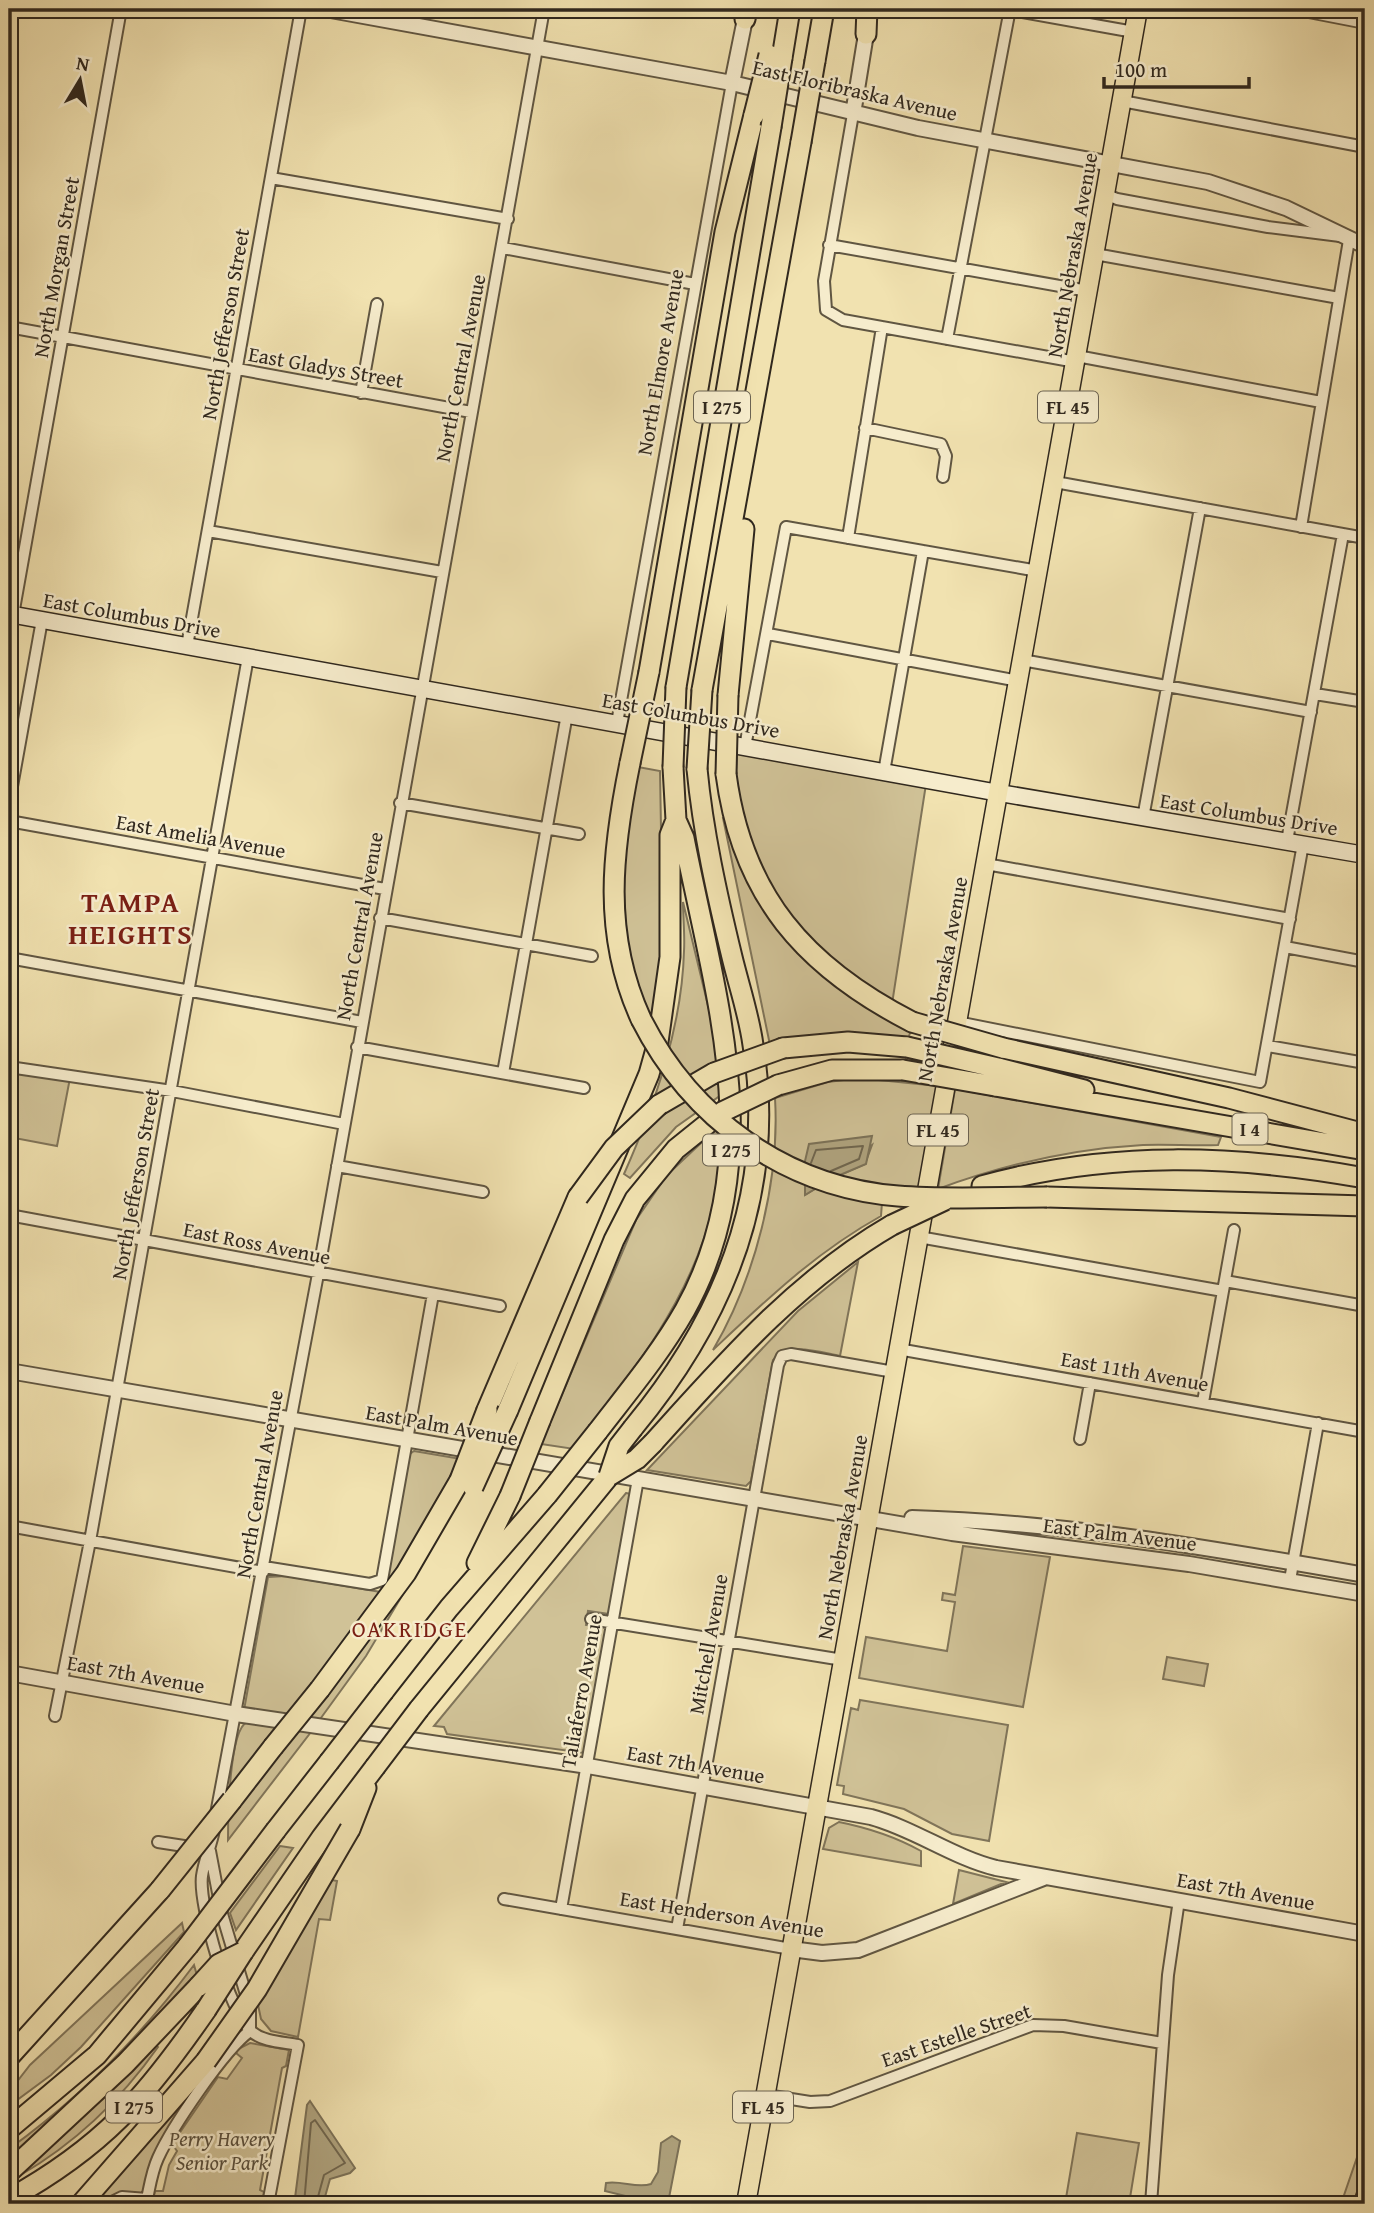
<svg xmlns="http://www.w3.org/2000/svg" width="1374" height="2213" font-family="'Gentium Book Plus',serif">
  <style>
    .green { fill: #d0c297; stroke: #80755a; stroke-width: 2; fill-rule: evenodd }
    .water { fill: #afa37e; stroke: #7c7258; stroke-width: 2 }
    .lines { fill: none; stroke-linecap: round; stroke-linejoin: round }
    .shore { stroke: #70664e; stroke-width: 2 }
    .minor-casing { stroke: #605642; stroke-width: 14 }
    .tertiary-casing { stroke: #605642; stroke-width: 18 }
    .secondary-casing { stroke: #30281e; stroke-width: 19 }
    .primary-casing { stroke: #30281e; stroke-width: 21 }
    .motorway-casing { stroke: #30281e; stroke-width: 23 }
    .minor { stroke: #f6eccc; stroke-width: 10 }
    .tertiary { stroke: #f6eccc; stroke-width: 14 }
    .secondary { stroke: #f6eccc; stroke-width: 16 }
    .primary { stroke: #f1e2b0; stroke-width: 18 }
    .motorway { stroke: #f1e2b0; stroke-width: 19 }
    .motorway-bridge-casing { stroke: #30281e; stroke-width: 23; stroke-linecap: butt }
    .motorway-bridge { stroke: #f1e2b0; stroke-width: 19 }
    .labels { text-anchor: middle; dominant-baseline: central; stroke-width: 5; stroke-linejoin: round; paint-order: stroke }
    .shield { fill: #f6eccc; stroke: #6b6352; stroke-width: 2 }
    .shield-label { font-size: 19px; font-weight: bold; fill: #30281e }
    .street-label { font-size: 21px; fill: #30281e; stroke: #f6eccc }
    .park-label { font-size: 21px; font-style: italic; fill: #584e3c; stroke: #f6eccc }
    .neighbourhood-label { font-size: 23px; letter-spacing: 2px; fill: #7a1f14; stroke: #f6eccc }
    .district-label { font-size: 28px; font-weight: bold; letter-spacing: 2px; fill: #7a1f14; stroke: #f6eccc }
  </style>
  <rect width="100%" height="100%" fill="#f1e2b0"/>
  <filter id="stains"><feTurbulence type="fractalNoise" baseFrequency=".00286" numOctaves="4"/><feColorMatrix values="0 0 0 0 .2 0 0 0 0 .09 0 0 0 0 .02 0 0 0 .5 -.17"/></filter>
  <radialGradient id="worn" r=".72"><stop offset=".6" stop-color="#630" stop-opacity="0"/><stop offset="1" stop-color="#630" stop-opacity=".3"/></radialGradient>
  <path class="green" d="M737 750 926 784 892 1004 808 942 764 878 743 817 736 775Z
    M638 767 660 771 663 946 653 1027C632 973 616 916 623 858 627 828 633 797 638 767Z
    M727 817 750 885 911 1029 908 1040 770 1045 723 818Z
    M683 902 717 1043 721 1095 676 1127 630 1178 624 1174C655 1104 682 1027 684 951 685 935 683 918 683 902Z
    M9 1071 70 1078 57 1146 9 1137Z
    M859 1078 938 1086 920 1191 883 1189 881 1216C816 1252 766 1300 713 1350 755 1278 780 1182 775 1098L828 1082ZM872 1145 865 1164 833 1178 805 1195Z
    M955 1089 1221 1137 1218 1145C1193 1146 1168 1144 1143 1145 1071 1149 1005 1164 938 1189Z
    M716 1129 722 1136C718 1172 715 1208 703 1241 676 1320 623 1383 574 1449L541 1444 636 1220 667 1175Z
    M858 1262 840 1356C819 1352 788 1341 773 1360L751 1481 746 1486 647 1470 798 1311Z
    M414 1451 467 1460 412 1579 366 1656 318 1722 244 1710 268 1577 286 1576 381 1592 407 1456Z
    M626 1493 631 1494 609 1614 588 1611 586 1625 606 1628 584 1753 447 1734 444 1727 434 1726Z
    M963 1546 1050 1557 1023 1707 859 1678 866 1637 947 1651 955 1602 942 1600 943 1593 955 1595Z
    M1167 1657 1208 1664 1204 1686 1163 1679Z
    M860 1700 1008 1725 989 1841 952 1834 904 1809 843 1794 844 1786 837 1785 851 1708 858 1710Z
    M247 1722 311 1732 228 1840C228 1819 229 1730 247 1722Z
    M839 1822C869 1828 894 1836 921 1851V1866L823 1849 829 1828Z
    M280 1846 293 1848 236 1930 230 1913Z
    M959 1870 1006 1882 953 1904Z
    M327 1879 337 1881 330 1920 319 1919 298 2037 271 2031 261 2019 257 2000Z
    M182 1923 184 1932 81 2047 51 2075 9 2106V2092L30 2065Z
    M194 1965 198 1979 9 2164V2149C81 2097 141 2036 194 1965Z
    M153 2042 158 2047C120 2101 76 2143 19 2176Z
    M250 2043 289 2050 286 2066 282 2068 260 2190 264 2192 262 2204H152L155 2191H163L169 2165 177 2151 172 2144 218 2077 227 2079 242 2058 236 2053 238 2049Z
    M202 2078 144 2194C126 2193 115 2190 102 2204H88L128 2165Z
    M1077 2133 1139 2143 1129 2204H1065Z
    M1365 2134V2177L1356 2204H1341Z"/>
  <path class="water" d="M872 1136 866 1164 833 1178 805 1195V1161L809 1144Z
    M310 2101 355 2168 350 2173 330 2179 323 2204H299L295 2198 307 2105Z
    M672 2136 680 2141 668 2203 658 2204 605 2191 606 2183C621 2180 637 2189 651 2184L658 2172 661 2143Z"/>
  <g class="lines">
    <path class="shore" d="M811 1163 816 1150 863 1146 859 1159 831 1171
      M304 2204 311 2123 315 2120 345 2163 324 2175 316 2204"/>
    <g class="minor-casing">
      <path id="minor" d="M1005 9 1134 32
        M1293 9 1365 23
        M1122 101 1365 147
        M853 114 824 281 826 310 843 320 1076 362
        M271 178 508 219
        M1105 194 1117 199 1268 227 1340 236
        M829 245 1088 291
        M503 248 695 284
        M1095 254 1339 298
        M9 327 471 412
        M947 339 1010 9
        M1077 356 1321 402
        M361 393 377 304
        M865 428 941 444 946 456 943 477
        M1055 482 1365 538
        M1301 527 1349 240
        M208 531 442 572
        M848 538 882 327
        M13 615 121 9
        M768 634 1019 681
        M187 646 301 9
        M1022 660 1311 712
        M1315 694 1365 702
        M617 723 732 83
        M745 747 786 527 1038 571
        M884 772 923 551
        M9 803 42 620
        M400 803 579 834
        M1143 818 1200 508
        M9 821 385 889
        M1287 841 1343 534
        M986 864 1290 919
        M380 918 592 956
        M1285 947 1365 962
        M9 958 362 1022
        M957 1022 1260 1082 1303 844
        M1268 1046 1365 1063
        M357 1047 584 1088
        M9 1067 172 1091 344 1124
        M503 1073 567 714
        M337 1166 483 1192
        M9 1215 500 1306
        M919 1237 1223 1291
        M1225 1281 1365 1306
        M898 1349 1365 1432
        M1203 1402 1234 1230
        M1080 1439 1090 1383
        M9 1526 263 1572
        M264 1567 370 1584 382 1580 433 1294
        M1290 1580 1318 1423
        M591 1619 843 1660
        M55 1716 90 1541 248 657
        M216 1814 318 1274 544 9
        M214 1830C211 1846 204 1861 202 1876 198 1905 230 2014 252 2032 264 2042 283 2042 298 2045L268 2204
        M158 1842 197 1848
        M504 1899 791 1949
        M561 1909 638 1479
        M677 1929 778 1365 782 1356 791 1354 894 1372
        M766 2095 810 2102 830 2101 1033 2025 1064 2026 1162 2043
        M108 2204 122 2197 147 2199C150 2185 152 2171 158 2158 172 2127 224 2050 250 2031V2008L222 1914 210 1851
        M1151 2204 1168 1975 1179 1900"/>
    </g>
    <g class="tertiary-casing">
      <path id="tertiary" d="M325 9 732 83 918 128 1208 182 1286 208 1365 246
        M732 83 745 19
        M853 114 866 34
        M9 1371 952 1533 1189 1564 1365 1594
        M912 1518C1064 1522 1216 1549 1365 1575
        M9 1673 236 1714 588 1766 871 1817C915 1829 952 1857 996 1868L1365 1934
        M791 1949 822 1953 858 1950 1046 1877"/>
    </g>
    <g class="secondary-casing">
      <path id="secondary" d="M9 614 988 791 1365 855
        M1362 2204 1365 2195"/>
    </g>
    <g class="primary-casing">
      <path id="primary" d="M746 2204 1138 9"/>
    </g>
    <g class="motorway-casing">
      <path id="motorway" d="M745 19 747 9
        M866 34 867 9
        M782 58 790 9
        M815 61 824 9
        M649 672 725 232 754 115
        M676 687 771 127
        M702 690 801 142
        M728 695 744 529
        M630 763C612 851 602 934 641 1019
        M726 774C742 896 805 967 912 1022
        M783 1048 848 1042 907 1047
        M1003 1048 1229 1098 1365 1134
        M998 1068 1084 1090
        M778 1085 832 1070H903
        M995 1086 1365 1150
        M659 1105 714 1073
        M982 1186C1109 1150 1237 1155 1365 1178
        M1047 1197 1365 1206
        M487 1410 578 1197
        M508 1410 649 1074 658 1042 670 957V835L676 820
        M540 1421 614 1240 635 1199 676 1149 722 1112
        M633 1428C724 1318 777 1191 753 1045 749 1015 739 986 732 957 717 895 703 832 697 769
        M598 1431C628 1392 660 1354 685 1310 770 1157 715 997 684 838L676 820 673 767
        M653 1443C725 1363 797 1280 892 1225
        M477 1563 510 1496
        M320 1689 406 1573 460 1480
        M384 1691 449 1608 547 1495
        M419 1709 609 1476
        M232 1800 273 1747
        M350 1829 366 1788
        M276 1830 329 1762
        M243 1952 322 1837 375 1767
        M9 2057 160 1890
        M9 2129 97 2055 188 1946
        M9 2172 125 2064 199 1986
        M9 2199C103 2147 146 2097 206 2010
        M81 2204 206 2061"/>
    </g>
    <use href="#minor" class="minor"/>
    <use href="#tertiary" class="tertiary"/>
    <use href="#secondary" class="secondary"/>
    <use href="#primary" class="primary"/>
    <use href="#motorway" class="motorway"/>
    <g class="motorway-bridge-casing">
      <path id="motorway-bridge" d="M754 115 769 55
        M771 127 782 58
        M801 142 815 61
        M630 763 649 672
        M673 767 676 687
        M697 769 702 690
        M726 774 728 695
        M641 1019C691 1118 785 1187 898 1196 947 1200 998 1197 1047 1197
        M912 1022 1003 1048
        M907 1047 998 1068
        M903 1070 995 1086
        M714 1073 783 1048
        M722 1112 778 1085
        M578 1197 614 1148 659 1105
        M892 1225 945 1200
        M609 1476 637 1459 653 1443
        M609 1476 619 1446 633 1428
        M460 1480 487 1410
        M473 1487 508 1410
        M547 1495 598 1431
        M510 1496 540 1421
        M273 1747 320 1689
        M329 1762 384 1691
        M375 1767 419 1709
        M160 1890 232 1800
        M188 1946 276 1830
        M199 1986 219 1964 243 1952
        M206 2010 243 1952
        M206 2061 257 1989 350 1829"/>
    </g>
    <use href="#motorway-bridge" class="motorway-bridge"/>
  </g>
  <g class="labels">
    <g class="shield">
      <rect x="694" y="391.5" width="56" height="31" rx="5"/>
      <rect x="1038" y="391.5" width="60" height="31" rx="5"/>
      <rect x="1232.5" y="1113.5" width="35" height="31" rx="5"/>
      <rect x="908" y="1114.5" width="60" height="31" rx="5"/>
      <rect x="703" y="1134.5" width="56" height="31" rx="5"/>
      <rect x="106" y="2091.5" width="56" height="31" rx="5"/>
      <rect x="733" y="2091.5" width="60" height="31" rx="5"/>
    </g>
    <g class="shield-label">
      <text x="722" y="407">I 275</text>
      <text x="1068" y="407">FL 45</text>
      <text x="1250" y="1129">I 4</text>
      <text x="938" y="1130">FL 45</text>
      <text x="731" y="1150">I 275</text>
      <text x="134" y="2107">I 275</text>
      <text x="763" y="2107">FL 45</text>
    </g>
    <g class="street-label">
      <text transform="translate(855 90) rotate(13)">East Floribraska Avenue</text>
      <text transform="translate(1072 255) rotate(-80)">North Nebraska Avenue</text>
      <text transform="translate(56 267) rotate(-80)">North Morgan Street</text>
      <text transform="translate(225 324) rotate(-80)">North Jefferson Street</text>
      <text transform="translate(660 362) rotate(-80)">North Elmore Avenue</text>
      <text transform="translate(326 367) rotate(10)">East Gladys Street</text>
      <text transform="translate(460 368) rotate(-79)">North Central Avenue</text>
      <text transform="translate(132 615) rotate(10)">East Columbus Drive</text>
      <text transform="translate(691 715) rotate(10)">East Columbus Drive</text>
      <text transform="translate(1249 814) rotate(9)">East Columbus Drive</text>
      <text transform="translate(201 836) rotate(10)">East Amelia Avenue</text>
      <text transform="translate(359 926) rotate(-80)">North Central Avenue</text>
      <text transform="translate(942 979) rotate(-80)">North Nebraska Avenue</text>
      <text transform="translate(135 1184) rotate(-80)">North Jefferson Street</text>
      <text transform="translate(257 1243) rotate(11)">East Ross Avenue</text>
      <text transform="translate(1135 1371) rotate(10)">East 11th Avenue</text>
      <text transform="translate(442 1425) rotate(10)">East Palm Avenue</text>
      <text transform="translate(259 1484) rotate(-80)">North Central Avenue</text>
      <text transform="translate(1120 1534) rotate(7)">East Palm Avenue</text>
      <text transform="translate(842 1537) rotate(-80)">North Nebraska Avenue</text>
      <text transform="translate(708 1644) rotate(-80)">Mitchell Avenue</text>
      <text transform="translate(136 1674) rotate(10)">East 7th Avenue</text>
      <text transform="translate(581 1691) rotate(-80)">Taliaferro Avenue</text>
      <text transform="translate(696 1764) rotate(10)">East 7th Avenue</text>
      <text transform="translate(1246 1891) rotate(10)">East 7th Avenue</text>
      <text transform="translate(722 1914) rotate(9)">East Henderson Avenue</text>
      <text transform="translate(956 2035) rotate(-19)">East Estelle Street</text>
    </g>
    <g class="park-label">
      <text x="222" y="2138">Perry Havery<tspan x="222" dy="24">Senior Park</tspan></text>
    </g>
    <g class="neighbourhood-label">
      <text x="410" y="1628">OAKRIDGE</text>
    </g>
    <g class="district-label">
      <text x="131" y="901">TAMPA<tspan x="131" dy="32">HEIGHTS</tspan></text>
    </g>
  </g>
  <rect width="1374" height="2213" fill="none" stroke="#f1e2b0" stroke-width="35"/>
  <rect x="10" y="10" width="1353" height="2192" fill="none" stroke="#30281e" stroke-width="3.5"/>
  <rect x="18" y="18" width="1339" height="2178" fill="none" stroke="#30281e" stroke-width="2"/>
  <g transform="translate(80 80) rotate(10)" stroke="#f6eccc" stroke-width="5" paint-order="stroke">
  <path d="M0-5L12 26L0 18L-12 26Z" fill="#30281e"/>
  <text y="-10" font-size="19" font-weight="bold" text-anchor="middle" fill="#30281e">N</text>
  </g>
  <path d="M1104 77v10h145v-10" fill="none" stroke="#30281e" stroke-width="3.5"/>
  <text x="1115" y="77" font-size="21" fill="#30281e" stroke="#f6eccc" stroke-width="5" paint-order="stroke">100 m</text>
  <rect width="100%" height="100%" filter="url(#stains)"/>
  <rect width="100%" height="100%" fill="url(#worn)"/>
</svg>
